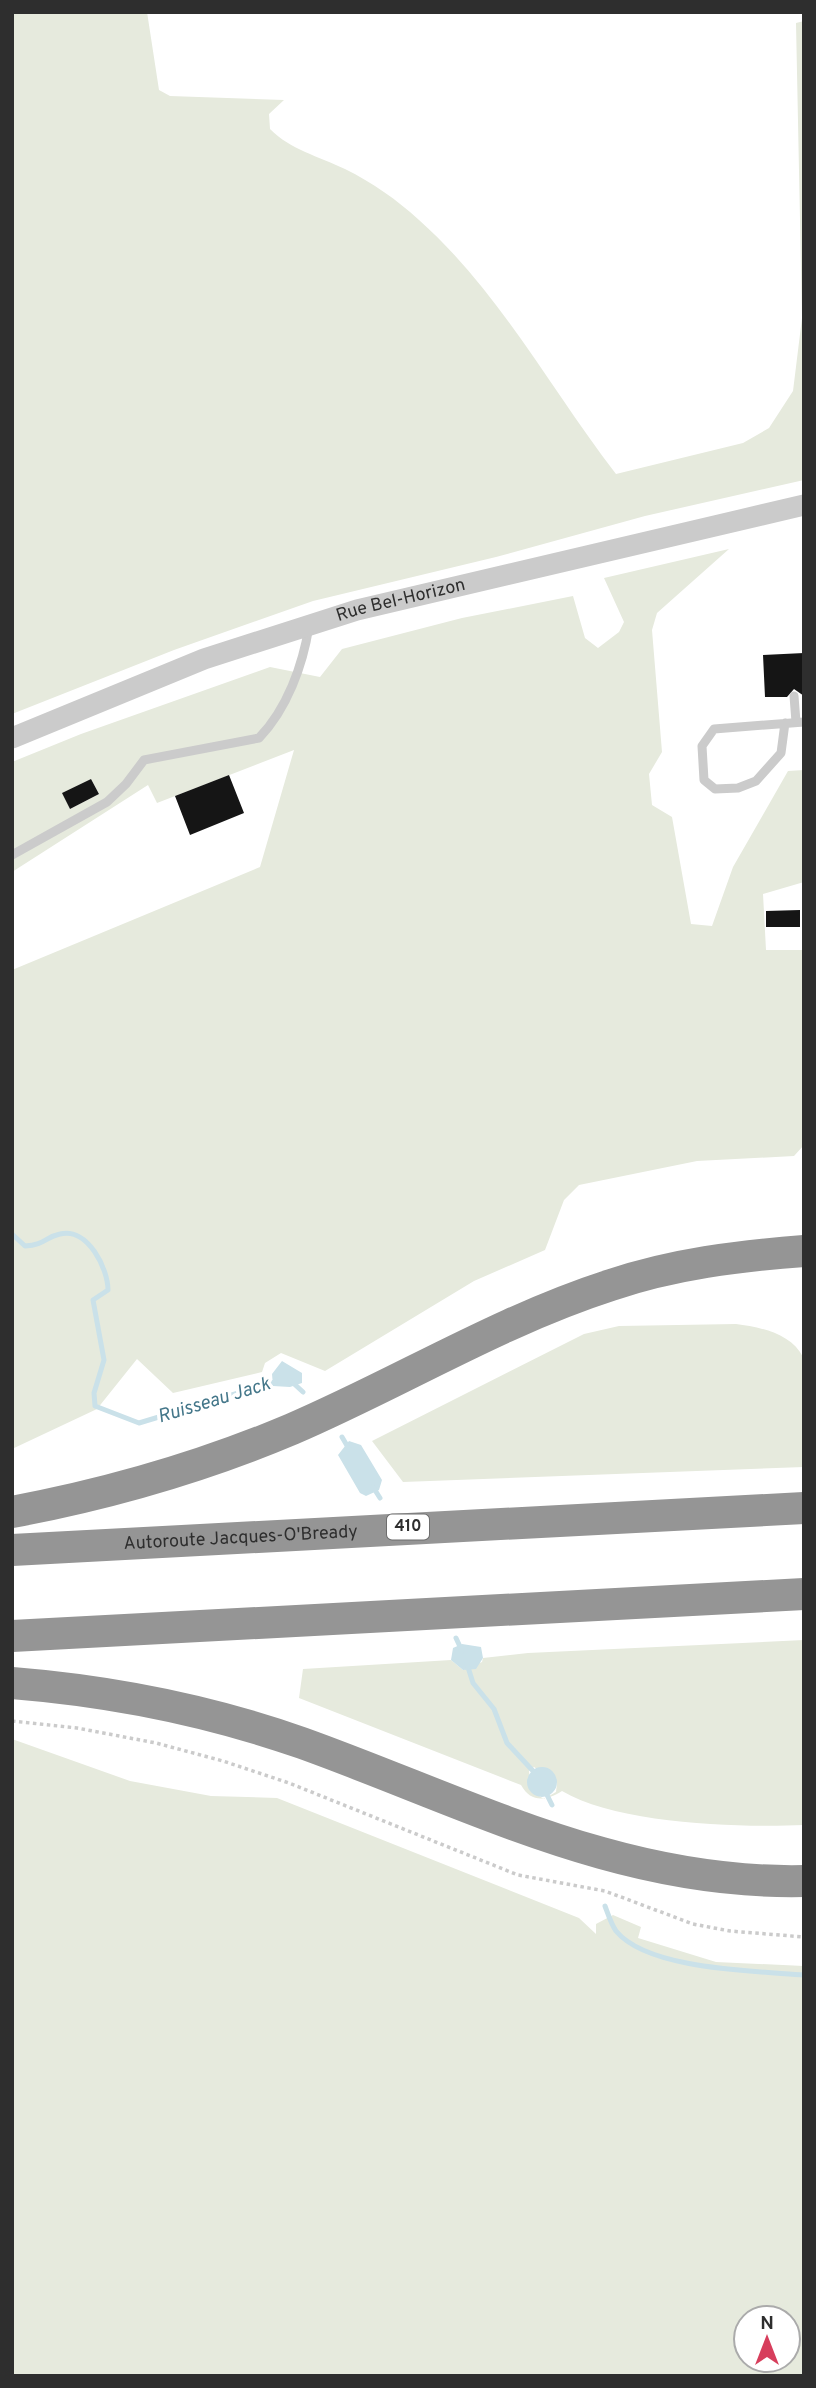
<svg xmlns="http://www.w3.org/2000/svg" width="816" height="2388" font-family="Overpass,sans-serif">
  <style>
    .green { fill: #e6eadd; fill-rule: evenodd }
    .water { fill: #cae1e9 }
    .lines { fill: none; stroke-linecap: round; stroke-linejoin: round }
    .stream { stroke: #cae1e9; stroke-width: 5 }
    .building { fill: #151515 }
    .path { stroke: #cbcbcb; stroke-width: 3.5; stroke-dasharray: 3.5 3.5; stroke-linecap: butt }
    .service { stroke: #cbcbcb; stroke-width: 9 }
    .tertiary { stroke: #cbcbcb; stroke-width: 21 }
    .motorway { stroke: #959595; stroke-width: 32 }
    .labels { text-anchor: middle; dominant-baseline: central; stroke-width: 7; stroke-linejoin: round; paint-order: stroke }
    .shield { fill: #fff; stroke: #6d6d6d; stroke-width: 2 }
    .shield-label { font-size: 16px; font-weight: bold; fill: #2e2e2e }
    .street-label { font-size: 18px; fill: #2e2e2e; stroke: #fff }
    .water-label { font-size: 19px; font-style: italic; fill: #437689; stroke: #fff }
  </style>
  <rect width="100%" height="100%" fill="#fff"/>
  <path class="green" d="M12 12H147L159 90 170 96 284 100 269 114 270 129C291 150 318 156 345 169 373 183 396 199 419 220 499 291 551 390 616 474L743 443 769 428 793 391 802 318 796 23 804 21V480L645 516 496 557 313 601 174 650 12 714Z
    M729 549 657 613 652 630 662 752 649 774 652 805 672 817 691 924 712 926 733 867 788 771 804 770V882L763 894 766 950H804V1145L794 1156 697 1161 579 1185 564 1200 545 1250 474 1281 325 1371 281 1353 265 1363 262 1372 173 1393 137 1359 97 1409 12 1449V970L260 867 294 750 157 803 148 785 12 872V762L81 734 270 667 320 677 342 649 462 618 573 596 585 638 598 648 619 632 624 622 604 578ZM91 779 99 794 70 809 63 793Z
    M736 1324C759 1327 791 1333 803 1357 807 1367 804 1450 804 1467L403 1482 372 1441 584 1334 619 1326Z
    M804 1640V1825C739 1828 617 1824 562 1791 546 1801 531 1803 521 1785L299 1698 303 1669 451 1660 463 1670 482 1662 483 1658 528 1653ZM534 1767 557 1783 556 1792 544 1799 531 1791 529 1771Z
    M12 1739 130 1781 211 1796 277 1798 579 1918 596 1934V1924L613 1915 641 1927 638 1938 716 1962 804 1966V2376H12ZM788 2318V2360H746V2318Z"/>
  <path class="water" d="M282 1361 302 1373V1383L290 1387 273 1386 272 1374Z
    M349 1441 361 1445 382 1480 379 1490 366 1496 360 1493 338 1455Z
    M462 1644 481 1647 483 1658 476 1669 463 1670 451 1660 453 1648Z
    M527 1782a15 15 0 1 1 30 0a15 15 0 1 1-30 0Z"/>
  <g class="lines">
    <path class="stream" d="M12 1234 25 1246C45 1245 45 1237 60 1234 88 1227 108 1269 108 1290L93 1300 104 1360 94 1393 95 1406 139 1423 275 1382
      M291 1381 303 1392
      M342 1437 349 1449
      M373 1487 380 1498
      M456 1638 462 1651
      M467 1664 473 1683 494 1709 507 1743 534 1772
      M546 1793 552 1805
      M605 1906C608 1914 611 1924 616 1931 648 1970 756 1971 804 1975"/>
  </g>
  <path class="building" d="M804 653V696L794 689 787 697H765L763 655Z
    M229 775 244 813 190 835 175 796Z
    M91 779 99 794 70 809 62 793Z
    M800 910V927H766V911Z"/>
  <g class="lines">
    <path class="path" d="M12 1721 77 1728 156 1743 223 1761 289 1783 518 1875 605 1891 693 1924 730 1931 804 1937"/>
    <path class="service" d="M794 696 796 722
      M785 723 781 753 756 781 738 788 715 789 704 780 702 746 714 729 804 722
      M12 855 107 802 126 784 144 760 259 738C287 709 303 665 309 626"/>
    <path class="tertiary" id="s1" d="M12 738 204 659 357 610 804 505"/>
    <g class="motorway">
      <path d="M12 1512C108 1494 202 1467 292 1429 399 1383 499 1321 611 1285 673 1264 738 1256 804 1251"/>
      <path id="s2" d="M12 1550 804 1508"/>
      <path d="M12 1636 804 1594"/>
      <path d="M12 1683C111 1691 208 1710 302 1743 469 1803 620 1885 804 1881"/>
    </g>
  </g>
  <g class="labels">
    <rect class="shield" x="387" y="1514.5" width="42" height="25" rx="5"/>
    <g class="shield-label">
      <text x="408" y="1527">410</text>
    </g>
    <g class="street-label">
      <text stroke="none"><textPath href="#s1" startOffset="413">Rue Bel-Horizon</textPath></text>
      <text stroke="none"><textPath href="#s2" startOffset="229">Autoroute Jacques-O'Bready</textPath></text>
    </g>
    <g class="water-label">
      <text transform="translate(214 1401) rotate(-17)">Ruisseau Jack</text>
    </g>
  </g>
  <rect width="816" height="2388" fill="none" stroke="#2e2e2e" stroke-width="28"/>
  <g transform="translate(767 2339)"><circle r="33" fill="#ffffff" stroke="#ababab" stroke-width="2"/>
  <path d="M0-5L12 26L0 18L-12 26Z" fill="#d73e5c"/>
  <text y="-10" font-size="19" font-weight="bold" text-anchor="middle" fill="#2e2e2e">N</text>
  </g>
</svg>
